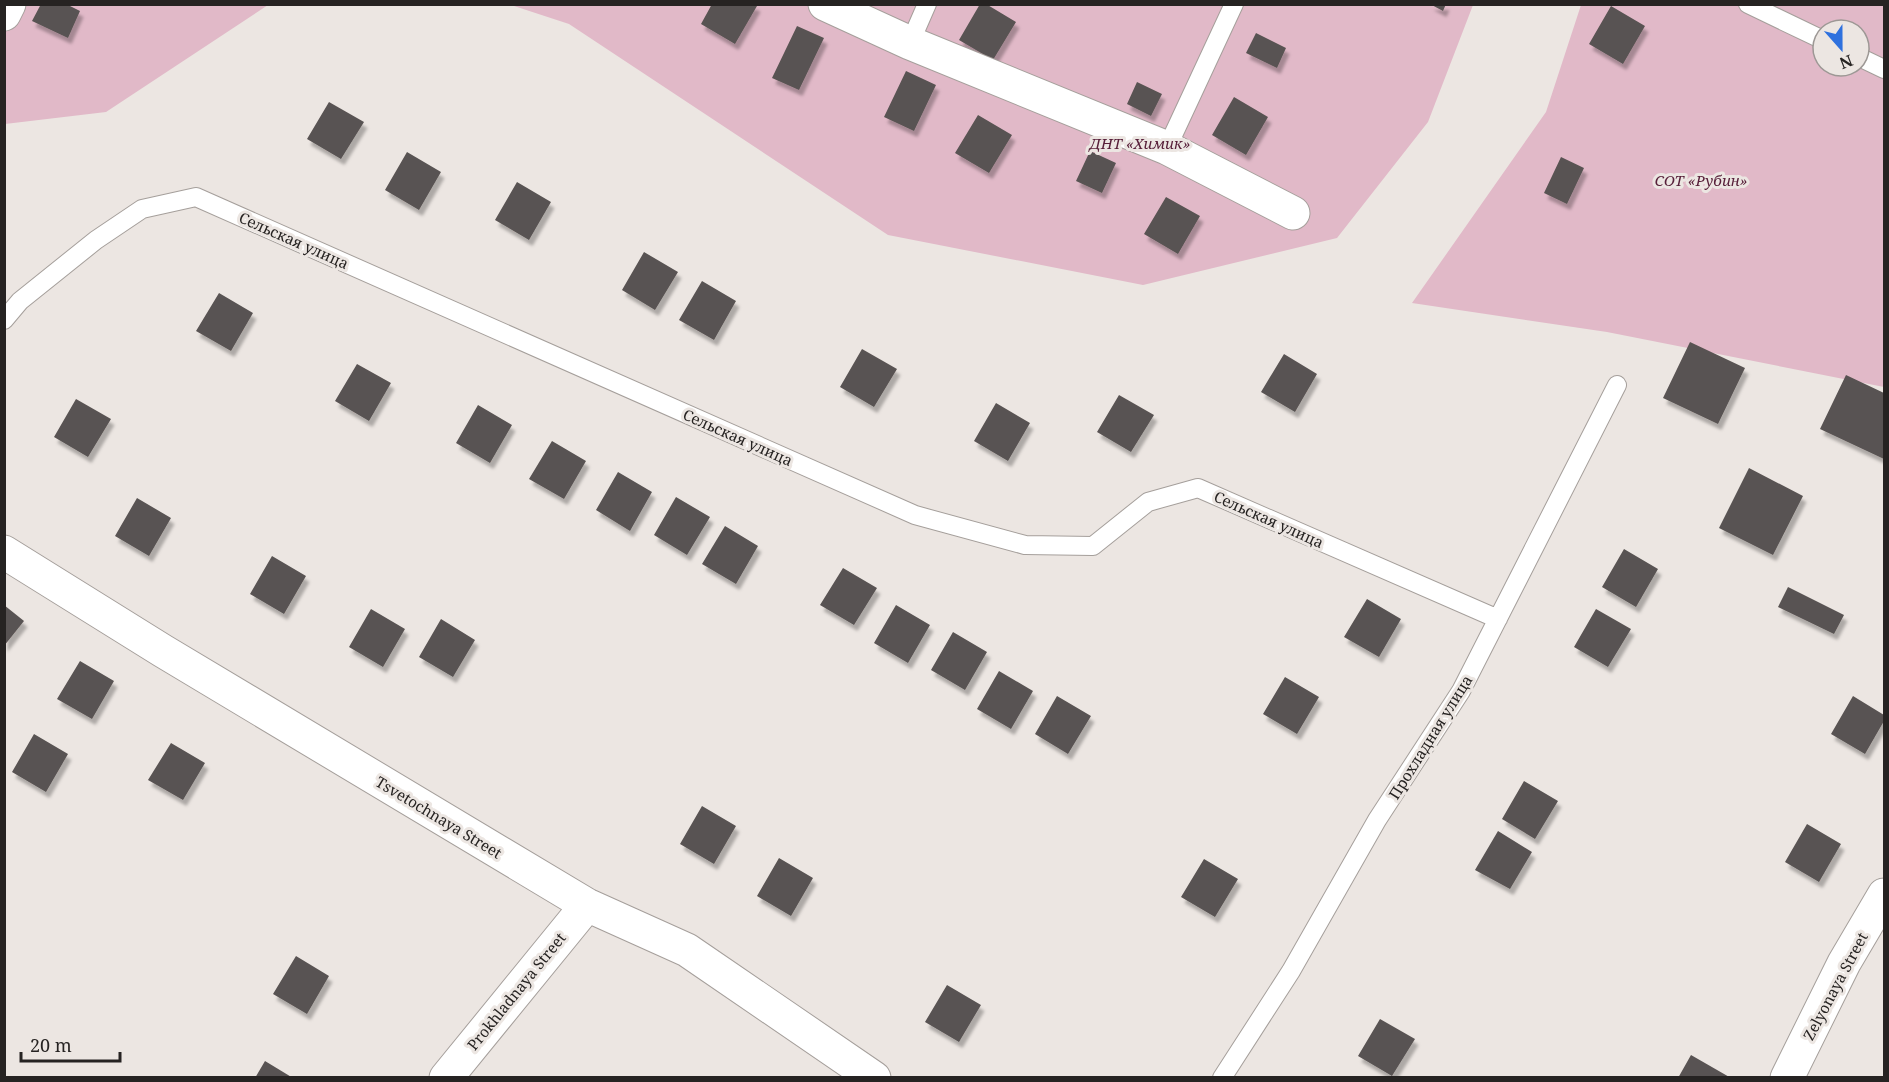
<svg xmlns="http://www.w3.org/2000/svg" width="1889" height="1082" font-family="'Noto Serif',serif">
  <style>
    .green { fill: #e1b9c8; fill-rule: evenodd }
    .building { fill: #595352; filter: url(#shadow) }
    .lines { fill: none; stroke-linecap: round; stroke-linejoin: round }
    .service-casing { stroke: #a59f9b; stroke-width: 20 }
    .minor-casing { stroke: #a59f9b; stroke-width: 35 }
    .service { stroke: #fff; stroke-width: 18 }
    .minor { stroke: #fff; stroke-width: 33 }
    .labels { text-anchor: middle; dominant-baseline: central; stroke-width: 6; stroke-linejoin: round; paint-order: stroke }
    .park-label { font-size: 15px; font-style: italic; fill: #58203a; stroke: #ece6e2 }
    .street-label { font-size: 15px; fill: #262322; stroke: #ece6e2 }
  </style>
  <defs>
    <filter id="shadow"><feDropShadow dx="3.5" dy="6" stdDeviation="1.5" flood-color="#0004"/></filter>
  </defs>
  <rect width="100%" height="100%" fill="#ece6e2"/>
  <path class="green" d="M4 5H268L106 112 5 124Z
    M511 5H1473L1428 122 1337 238 1143 285 888 235 569 24Z
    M1581 5H1884V387L1607 332 1412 303 1546 112ZM1823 30H1859V66H1823Z"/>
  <path class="building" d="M41 4H66L80 11 68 38 32 21Z
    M712 4H754L757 6 735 44 701 24Z
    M980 4H986L1016 22 993 60 959 40Z
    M1430 4H1446L1443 11Z
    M1611 6 1645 26 1623 64 1589 44Z
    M797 26 824 38 799 90 772 78Z
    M1256 33 1286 48 1277 68 1246 53Z
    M906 71 936 85 914 131 884 117Z
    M1137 82 1162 94 1151 116 1127 104Z
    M1234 97 1268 117 1246 155 1212 135Z
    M329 102 364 122 341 159 307 139Z
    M978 115 1012 135 989 173 955 153Z
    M1090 151 1116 163 1102 193 1076 181Z
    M407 152 441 172 419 210 385 190Z
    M1561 157 1584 168 1567 204 1544 193Z
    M517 182 551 202 529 240 495 220Z
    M1166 197 1200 216 1178 254 1144 234Z
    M644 252 678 272 655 310 622 290Z
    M702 281 736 301 714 340 679 320Z
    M219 293 253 313 231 351 196 331Z
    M1690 342 1745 368 1718 424 1663 398Z
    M862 349 897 369 874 407 840 387Z
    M1284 354 1317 374 1295 412 1261 392Z
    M357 364 391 383 369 421 335 401Z
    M1846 375 1884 393V459L1820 429Z
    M1119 395 1154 415 1131 452 1097 432Z
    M76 399 111 419 88 457 54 437Z
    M996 403 1030 423 1008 461 974 441Z
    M478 405 512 425 490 463 456 443Z
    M552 441 586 461 564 499 529 479Z
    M1749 468 1803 496 1773 555 1719 528Z
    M618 472 652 492 630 531 596 510Z
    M676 497 710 517 687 555 654 535Z
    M137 498 171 518 149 556 115 536Z
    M725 526 758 546 736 584 702 564Z
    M1624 549 1658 569 1636 607 1602 587Z
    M272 556 306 576 284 614 250 594Z
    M843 568 877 588 854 625 820 605Z
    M1788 587 1844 615 1834 634 1778 607Z
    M1367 599 1401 619 1379 657 1344 637Z
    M4 605 24 621 4 646Z
    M896 605 930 625 908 663 874 643Z
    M371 609 405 629 383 667 349 647Z
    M1596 609 1631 629 1608 667 1574 647Z
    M441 619 475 640 453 677 419 657Z
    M953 632 987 652 965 690 931 670Z
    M80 661 114 681 92 719 57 699Z
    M999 671 1033 691 1011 729 977 709Z
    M1285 677 1319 697 1297 734 1263 714Z
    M1057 696 1091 716 1068 754 1035 734Z
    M1853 696 1884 715V721L1865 754 1831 734Z
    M34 734 68 754 46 792 12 772Z
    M171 743 205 763 183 800 148 780Z
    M1524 781 1558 801 1535 839 1502 819Z
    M702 806 736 826 714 864 680 844Z
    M1807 824 1841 844 1819 882 1785 862Z
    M1498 831 1532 852 1510 889 1475 870Z
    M779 858 813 878 791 916 757 896Z
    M1204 859 1238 879 1215 917 1181 897Z
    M296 956 329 976 307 1014 273 994Z
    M947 985 981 1005 959 1042 925 1022Z
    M1380 1019 1415 1039 1392 1076 1358 1056Z
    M1691 1055 1731 1078H1678Z
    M265 1061 293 1078H255Z"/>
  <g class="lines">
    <g class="service-casing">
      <path id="service" d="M1748 4 1823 40
        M910 43 927 4
        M1859 57 1884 69
        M1167 148 1234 4
        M4 320 20 301 96 240 142 209 196 197 915 515 1025 545 1093 546 1148 502 1198 488 1498 619
        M1222 1078 1291 971 1377 820 1461 691 1617 385"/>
    </g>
    <g class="minor-casing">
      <path id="minor" d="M825 4 910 43 1167 148 1293 213
        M4 14 9 4
        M4 552 163 651 587 905 687 950 874 1078
        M446 1078 587 905
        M1787 1078 1844 963 1884 895"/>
    </g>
    <use href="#service" class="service"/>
    <use href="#minor" class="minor"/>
  </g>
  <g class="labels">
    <g class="park-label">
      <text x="1140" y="143">ДНТ «Химик»</text>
      <text x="1701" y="180">СОТ «Рубин»</text>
    </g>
    <g class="street-label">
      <text transform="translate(294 240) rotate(24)">Сельская улица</text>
      <text transform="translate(738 437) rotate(24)">Сельская улица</text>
      <text transform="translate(1269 519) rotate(24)">Сельская улица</text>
      <text transform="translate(1430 737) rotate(-58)">Прохладная улица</text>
      <text transform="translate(439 817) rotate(31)">Tsvetochnaya Street</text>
      <text transform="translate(1835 986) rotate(-62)">Zelyonaya Street</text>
      <text transform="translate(516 991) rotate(-51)">Prokhladnaya Street</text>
    </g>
  </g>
  <rect width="1889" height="1082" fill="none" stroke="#262322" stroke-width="12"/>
  <g transform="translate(1841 48) rotate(159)"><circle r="28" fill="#ece6e2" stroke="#9d9895" stroke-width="1.5"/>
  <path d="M0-4.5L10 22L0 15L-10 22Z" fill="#2f71de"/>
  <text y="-9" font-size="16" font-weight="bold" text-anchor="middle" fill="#262322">N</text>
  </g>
  <path d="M21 1052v9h99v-9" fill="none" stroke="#262322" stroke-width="3"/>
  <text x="30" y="1052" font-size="18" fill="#262322" stroke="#ece6e2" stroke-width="4.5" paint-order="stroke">20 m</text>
</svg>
